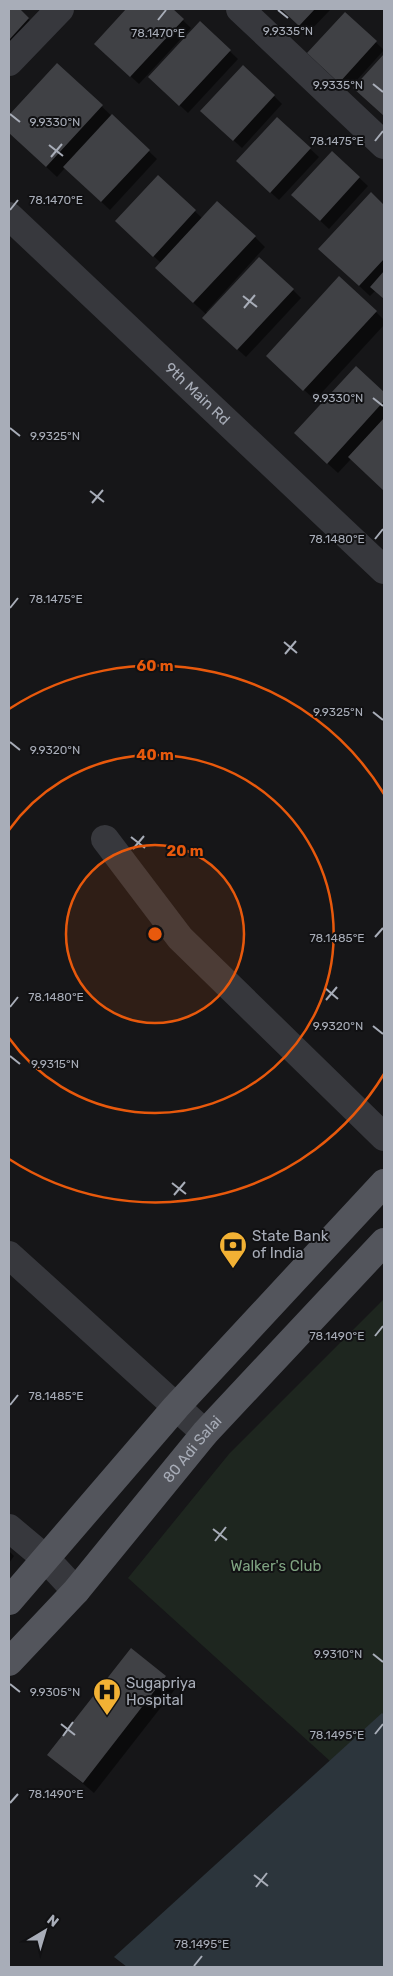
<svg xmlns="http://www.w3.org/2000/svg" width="393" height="1976" font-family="Rubik,sans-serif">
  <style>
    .green { fill: #1e261f }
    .water { fill: #2c353c }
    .shadow { fill: #0007 }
    .building { fill: #404145 }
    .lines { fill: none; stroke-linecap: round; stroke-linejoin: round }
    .minor { stroke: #37383d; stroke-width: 28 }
    .major { stroke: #53555c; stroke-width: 28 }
    .ticks { fill: none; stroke: #a8adb8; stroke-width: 2 }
    .ring { fill: none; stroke: #e8590c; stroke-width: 2.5 }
    .labels { text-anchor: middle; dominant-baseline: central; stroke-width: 4; stroke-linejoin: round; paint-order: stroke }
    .street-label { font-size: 15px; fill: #a8adb8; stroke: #111113 }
    .poi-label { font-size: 15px; fill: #a8adb8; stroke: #111113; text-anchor: start }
    .park-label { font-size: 15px; fill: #7fa381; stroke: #111113 }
    .ticks-label { font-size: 12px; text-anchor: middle; fill: #a8adb8; stroke: #111113; stroke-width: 4; stroke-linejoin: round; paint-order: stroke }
    .centre { fill: #e8590c; stroke: #111113; stroke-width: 2.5 }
    .ring-label { font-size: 15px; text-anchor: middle; font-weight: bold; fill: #e8590c; stroke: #111113; stroke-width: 4; stroke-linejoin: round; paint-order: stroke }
  </style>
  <rect width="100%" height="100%" fill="#161618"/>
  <path class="green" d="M384 1299V1715L382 1714 330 1761 128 1578 229 1454Z"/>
  <path class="water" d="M382 1713 384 1715V1967H127L114 1957Z"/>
  <path class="shadow" d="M9 9H18L39 29 9 62Z
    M128 9H171L191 28 139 84 95 44Z
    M282 9H331L308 33Z
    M345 14 384 50 348 90 317 61Z
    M200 23 238 59 188 113 158 85Z
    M384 56V115L355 88Z
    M57 64 157 159 110 210 65 168 57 177 9 132V117Z
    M274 96 282 104 242 148 210 119Z
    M277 118 319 157 279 200 246 170Z
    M332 152 368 186 329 229 301 203Z
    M158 176 202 218 255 237 265 247 206 312 208 314 293 290 301 298 246 357 212 326 207 315 167 279 161 263 124 229Z
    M371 194 384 206V299L376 290 370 296 331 260Z
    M376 312 384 320V325L315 400 278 366Z
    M356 368 384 393V490L351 459 338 473 306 444Z
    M9 1551 14 1556 9 1563Z
    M131 1650 176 1688 94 1793 49 1755Z"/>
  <path class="building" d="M9 9H20L29 18 9 40Z
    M126 9H173L184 19 130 77 94 44Z
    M281 9H315L299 26Z
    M345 12 377 41 339 83 307 53Z
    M200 21 231 50 179 106 148 77Z
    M384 54V116L353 88Z
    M57 63 103 105 46 167 9 133V115Z
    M243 65 275 95 233 141 200 111Z
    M112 114 150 150 101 202 63 167Z
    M277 117 311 148 270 193 236 161Z
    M332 151 360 177 320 221 291 195Z
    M158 175 196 210 153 257 115 221Z
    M371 192 384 205V259L359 286 318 249Z
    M217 201 256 236 193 303 155 268Z
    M259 257 294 289 237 350 202 318Z
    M384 271V299L370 287Z
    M339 276 377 311 303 391 266 356Z
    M356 366 384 392V401L327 464 294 433Z
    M384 418V491L348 457Z
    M131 1648 166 1676 83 1783 47 1755Z"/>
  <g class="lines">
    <g class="minor">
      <path d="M240 9 384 145"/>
      <path d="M9 62 60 9"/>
      <path id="s1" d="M9 216 384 570"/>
      <path d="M105 839 180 938 384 1137"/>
      <path d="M9 1255 205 1433"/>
      <path d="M9 1528 46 1559 76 1591"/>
    </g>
    <g class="major">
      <path d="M9 1601 176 1407 384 1183"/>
      <path id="s2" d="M9 1662 76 1591 205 1433 384 1242"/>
    </g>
  </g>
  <path class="ticks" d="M278 10 288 18M158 20 166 10M373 84 383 92M10 114 20 122M375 141 383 131M49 145 63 156M51 157 62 144M10 210 18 200M243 296 257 307M244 308 255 295M373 398 383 406M10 428 20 436M90 491 104 502M92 503 103 490M375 539 383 529M10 608 18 598M284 642 297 653M285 654 296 641M373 712 383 720M10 742 20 750M131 837 145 848M133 849 144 836M375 937 383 928M325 988 338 999M326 1000 337 987M10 1007 18 997M373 1026 383 1034M10 1056 20 1064M172 1183 186 1194M174 1195 185 1182M375 1336 383 1326M10 1405 18 1395M213 1529 227 1540M215 1541 226 1527M373 1654 383 1662M10 1684 20 1692M61 1724 75 1735M375 1734 383 1724M63 1736 73 1722M10 1803 18 1794M254 1875 268 1886M256 1887 267 1873M194 1966 202 1956"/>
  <circle cx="155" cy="934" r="89" fill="#e8590c" fill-opacity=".12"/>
  <g class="ring">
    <circle cx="155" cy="934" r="89"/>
    <path d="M9 830A179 179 0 1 1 9 1038"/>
    <path d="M384 1074A268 268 0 0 1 9 1159M9 709A268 268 0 0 1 384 794"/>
  </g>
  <defs>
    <g id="bank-pin" transform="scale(1.4375)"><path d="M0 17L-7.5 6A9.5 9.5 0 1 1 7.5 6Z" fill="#f2b134" stroke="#111113"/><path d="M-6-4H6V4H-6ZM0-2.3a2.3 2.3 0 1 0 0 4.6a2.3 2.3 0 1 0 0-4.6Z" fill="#111"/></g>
    <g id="hospital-pin" transform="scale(1.4375)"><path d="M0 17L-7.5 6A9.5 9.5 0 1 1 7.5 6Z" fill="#f2b134" stroke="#111113"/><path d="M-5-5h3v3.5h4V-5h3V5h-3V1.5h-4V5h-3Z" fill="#111"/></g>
  </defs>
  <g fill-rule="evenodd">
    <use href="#bank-pin" x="233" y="1245"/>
    <use href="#hospital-pin" x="107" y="1692"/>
  </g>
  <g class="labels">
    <g class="street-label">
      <text stroke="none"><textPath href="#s1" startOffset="259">9th Main Rd</textPath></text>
      <text stroke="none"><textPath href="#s2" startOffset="281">80 Adi Salai</textPath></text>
    </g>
    <g class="poi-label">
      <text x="252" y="1236">State Bank<tspan x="252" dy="17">of India</tspan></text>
      <text x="126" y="1683">Sugapriya<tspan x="126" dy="17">Hospital</tspan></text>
    </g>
    <g class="park-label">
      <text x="276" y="1566">Walker's Club</text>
    </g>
  </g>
  <g class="ticks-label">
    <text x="288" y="35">9.9335°N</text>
    <text x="158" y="37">78.1470°E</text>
    <text x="338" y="89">9.9335°N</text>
    <text x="55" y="126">9.9330°N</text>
    <text x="337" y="145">78.1475°E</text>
    <text x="56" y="204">78.1470°E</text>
    <text x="338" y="402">9.9330°N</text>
    <text x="55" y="440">9.9325°N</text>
    <text x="337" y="543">78.1480°E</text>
    <text x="56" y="603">78.1475°E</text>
    <text x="338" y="716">9.9325°N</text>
    <text x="55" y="754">9.9320°N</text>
    <text x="337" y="942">78.1485°E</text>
    <text x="56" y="1001">78.1480°E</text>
    <text x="338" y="1030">9.9320°N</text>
    <text x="55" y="1068">9.9315°N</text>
    <text x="337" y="1340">78.1490°E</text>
    <text x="56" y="1400">78.1485°E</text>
    <text x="338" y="1658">9.9310°N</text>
    <text x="55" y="1696">9.9305°N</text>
    <text x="337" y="1739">78.1495°E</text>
    <text x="56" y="1798">78.1490°E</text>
    <text x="202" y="1948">78.1495°E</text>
  </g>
  <circle cx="155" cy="934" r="8" class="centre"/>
  <g class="ring-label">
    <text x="155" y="671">60 m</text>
    <text x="155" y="760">40 m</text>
    <text x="185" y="856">20 m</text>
  </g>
  <rect width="393" height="1976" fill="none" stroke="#a8adb8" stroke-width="20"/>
  <g transform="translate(45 1931) rotate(38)" stroke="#111113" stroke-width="4" paint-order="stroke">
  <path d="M0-4L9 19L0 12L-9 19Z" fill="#a8adb8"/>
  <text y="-8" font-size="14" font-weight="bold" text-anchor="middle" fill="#a8adb8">N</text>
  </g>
</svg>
